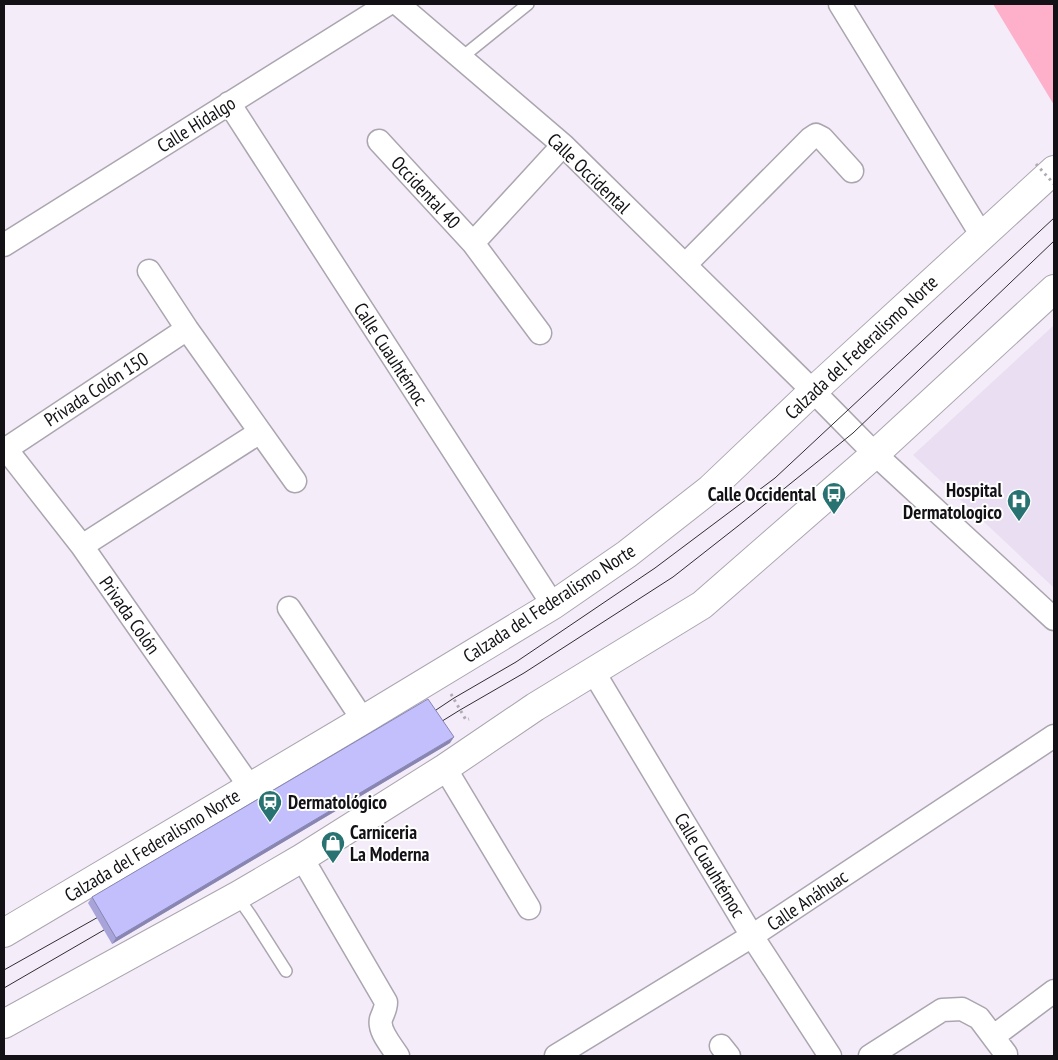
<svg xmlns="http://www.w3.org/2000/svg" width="1058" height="1060" viewBox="0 0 1058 1060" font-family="'PT Sans Narrow',sans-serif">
  <rect width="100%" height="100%" fill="#f4edf9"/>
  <path fill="#eadff2" d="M1054 325V588L913 455Z"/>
  <path fill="#feafca" d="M993 4H1054V105Z"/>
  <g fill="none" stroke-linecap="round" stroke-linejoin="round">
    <g stroke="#aba5b0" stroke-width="14">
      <path id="lane" d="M461 58 528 4
        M237 896 251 916 286 971"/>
    </g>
    <g stroke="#aba5b0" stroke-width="25">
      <path id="street" d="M398 4 563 145 813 391 875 454 1054 619
        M840 4 982 236
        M229 103 553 605
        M379 141 473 243 540 333
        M473 243 563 145
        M4 245 388 4
        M685 265 810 139 816 135 822 138 852 171
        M149 271 187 329 295 481
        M4 448 6 449 82 546 250 787
        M6 449 187 329
        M82 546 260 432
        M289 608 363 720
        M593 671 752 936 830 1056
        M445 768 529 908
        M302 858 386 1002C386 1009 383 1013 381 1019 378 1031 392 1046 398 1056
        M994 1036 1054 991
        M721 1046 729 1056
        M556 1056 752 936 1054 736
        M870 1056 942 1010 962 1009 979 1018 1006 1054V1056"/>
    </g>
    <g stroke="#aba5b0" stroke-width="30">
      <path id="primary" d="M4 933 363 720 553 605 627 554 710 489 813 391 1054 170
        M4 1024 237 896 302 858 445 768 535 707 702 605 875 454 1054 289"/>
    </g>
    <path stroke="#b0aab4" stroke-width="3" stroke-dasharray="2.5 4" stroke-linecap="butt" d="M451 694 466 720 469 719"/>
    <use href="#lane" stroke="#fff" stroke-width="11"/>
    <use href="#street" stroke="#fff" stroke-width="22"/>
    <use href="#primary" stroke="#fff" stroke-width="28"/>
    <path stroke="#302d32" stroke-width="1" d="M424 718 454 698 516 662 655 568 775 478 1054 218
      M431 728 460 710 524 673 673 577 738 526 853 433 1054 241
      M4 970 109 911
      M4 988 116 923"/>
    <path stroke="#b0aab4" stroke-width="3" stroke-dasharray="2.5 4" stroke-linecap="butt" d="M1036 164 1054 184"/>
  </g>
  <path fill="#a8a4da" d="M450 743 112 944 88 903 92 897Z"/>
  <path fill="#8886b1" d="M454 737 450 743 112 944 116 938Z"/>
  <path fill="#c3bffd" stroke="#8886b1" d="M428 699 454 737 116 938 92 897Z"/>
  <defs>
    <g id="bus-pin" transform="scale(1.25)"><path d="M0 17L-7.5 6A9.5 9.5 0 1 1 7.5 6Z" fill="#287272" stroke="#fff"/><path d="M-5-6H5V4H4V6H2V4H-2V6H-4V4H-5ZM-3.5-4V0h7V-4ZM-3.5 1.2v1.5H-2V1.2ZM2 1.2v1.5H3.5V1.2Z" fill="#fff"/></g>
    <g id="hospital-pin" transform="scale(1.25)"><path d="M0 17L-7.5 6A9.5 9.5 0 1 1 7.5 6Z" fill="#287272" stroke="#fff"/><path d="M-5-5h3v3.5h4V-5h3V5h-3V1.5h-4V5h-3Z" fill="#fff"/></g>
    <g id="station-pin" transform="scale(1.25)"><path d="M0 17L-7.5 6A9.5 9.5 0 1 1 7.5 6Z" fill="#287272" stroke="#fff"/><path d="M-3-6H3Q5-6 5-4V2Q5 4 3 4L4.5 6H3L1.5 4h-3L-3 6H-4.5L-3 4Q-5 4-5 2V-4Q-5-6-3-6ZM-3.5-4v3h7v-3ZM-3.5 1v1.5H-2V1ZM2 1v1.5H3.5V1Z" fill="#fff"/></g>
    <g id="shop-pin" transform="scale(1.25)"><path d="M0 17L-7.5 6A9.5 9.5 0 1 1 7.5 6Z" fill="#287272" stroke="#fff"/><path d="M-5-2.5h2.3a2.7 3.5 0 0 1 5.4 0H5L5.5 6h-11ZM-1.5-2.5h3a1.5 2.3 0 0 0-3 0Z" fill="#fff"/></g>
  </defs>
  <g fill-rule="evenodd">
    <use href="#bus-pin" x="834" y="494"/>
    <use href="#hospital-pin" x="1019" y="501"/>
    <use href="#station-pin" x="270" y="802"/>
    <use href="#shop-pin" x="333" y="843"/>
  </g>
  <g text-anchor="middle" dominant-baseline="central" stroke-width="4" stroke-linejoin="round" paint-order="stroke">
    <g font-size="19" fill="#131115" stroke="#fff">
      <text transform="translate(196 124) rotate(-32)">Calle Hidalgo</text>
      <text transform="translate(589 173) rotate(44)">Calle Occidental</text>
      <text transform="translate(426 192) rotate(47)">Occidental 40</text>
      <text transform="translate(861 347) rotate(-43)">Calzada del Federalismo Norte</text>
      <text transform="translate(391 354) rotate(57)">Calle Cuauhtémoc</text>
      <text transform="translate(96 389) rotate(-33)">Privada Colón 150</text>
      <text transform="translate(549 603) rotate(-33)">Calzada del Federalismo Norte</text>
      <text transform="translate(130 615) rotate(55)">Privada Colón</text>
      <text transform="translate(152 845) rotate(-31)">Calzada del Federalismo Norte</text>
      <text transform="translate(710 865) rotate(59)">Calle Cuauhtémoc</text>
      <text transform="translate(807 900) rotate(-34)">Calle Anáhuac</text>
    </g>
    <g font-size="19" font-weight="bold" fill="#131115" stroke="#fff" text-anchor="end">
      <text x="1002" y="490">Hospital<tspan x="1002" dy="22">Dermatologico</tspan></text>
      <text x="816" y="494">Calle Occidental</text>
      <text x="288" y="802" text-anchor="start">Dermatológico</text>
      <text x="350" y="832" text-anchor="start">Carniceria<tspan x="350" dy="22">La Moderna</tspan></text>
    </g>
  </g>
  <rect width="1058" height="1060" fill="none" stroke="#131115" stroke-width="10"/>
</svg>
